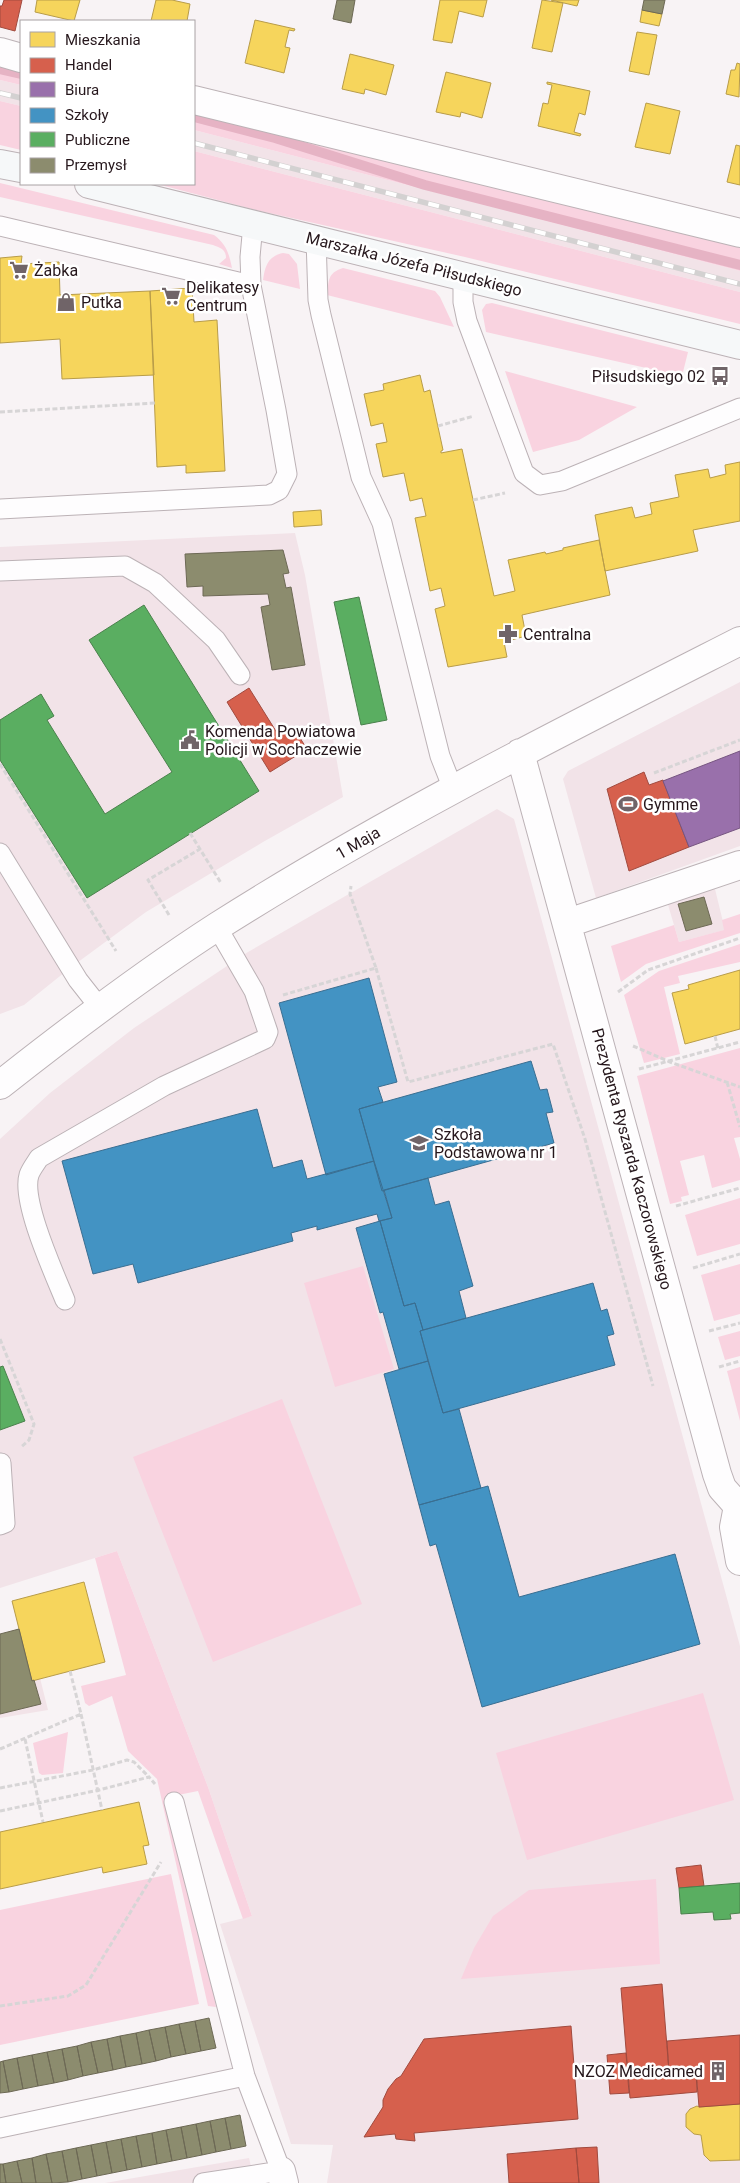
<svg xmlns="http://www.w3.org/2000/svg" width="740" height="2183" viewBox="0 0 740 2183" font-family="Roboto,sans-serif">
  <rect width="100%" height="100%" fill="#f8f3f5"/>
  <path fill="#f2e3e8" d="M0 80 21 85V106L0 101Z
    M194 130 740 271V292L194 151Z
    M295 533 305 575 343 797 263 842 146 912 70 968 24 1005 0 1014V547Z
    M740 682V846L596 898 563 779 568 771Z
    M497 809 514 819 740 1646V2183H327L333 2145 291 2144 220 1924 252 1916 208 1787 117 1551 0 1588V1139L50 1093 134 1028 248 952Z
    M714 885 725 930 679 942 666 898Z
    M19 1629 40 1678 48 1710 0 1718V1634Z
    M249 2158 255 2183H105Z"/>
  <path fill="#f9d3e0" d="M0 61 21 66V85L0 80Z
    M0 101 21 106V150L0 145Z
    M194 110 740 246V271L194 130Z
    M194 151 740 292V324L465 257 256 210 157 184H194Z
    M0 183 214 235C226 244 229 253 232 268L219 264 226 258C226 249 220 248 213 245L0 197Z
    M283 253 289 254 297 264 300 289 263 280C265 266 268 256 283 253Z
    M343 268 435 291 440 297 454 327 327 295C329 281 327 273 343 268Z
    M492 303 688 352 682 376 486 332 482 310 486 304Z
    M505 371 637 407 579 440 533 452Z
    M740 914V933L646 964 621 982 611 946 674 925 679 942 724 930 722 920Z
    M740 944V962L678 976 680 983 664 987 680 1054 644 1063 624 995 659 971Z
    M740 1048V1137L734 1138 740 1159V1180L712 1188 704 1155 680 1161 689 1195 681 1197 682 1201 670 1204 637 1076Z
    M740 1198V1244L697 1256 685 1215Z
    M740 1264V1314L714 1321 701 1275Z
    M363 1266 394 1369 335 1387 304 1283Z
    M740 1331V1356L725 1360 718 1337Z
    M740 1367V1421L727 1371Z
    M282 1399 362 1604 213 1662 133 1457Z
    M117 1551 208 1787 252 1916 243 1919 198 1791 178 1795 216 2007 208 2006 157 1779 128 1751 112 1696 89 1706 85 1703 81 1686 126 1675 95 1558Z
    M703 1693 734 1800 527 1860 496 1753Z
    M68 1732 63 1773 42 1775 39 1773 33 1743Z
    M171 1874 199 2004 0 2045V1910Z
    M656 1879 660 1964 461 1979 474 1948 493 1916 529 1890Z"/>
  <path fill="#f6d55c" stroke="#b89c49" d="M37 0H80L74 21 35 12Z
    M156 0H172L190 4 187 21H151Z
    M440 0H487L483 17 459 11 452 43 433 40Z
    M542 0 563 3 552 52 532 48Z
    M551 0H579L577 6Z
    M642 10 662 14 659 26 640 22Z
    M255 20 295 29 294 31 289 30 285 47 290 48 284 73 245 63Z
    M637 32 657 35 649 75 629 71Z
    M350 54 394 65 386 95 365 89 364 94 342 89Z
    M737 63 740 64 739 97 726 94 731 70H735Z
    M446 72 491 83 482 118 461 112 460 117 436 112Z
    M547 82 590 91 585 115 579 113 574 132 581 134 580 136 538 126 543 103 548 104 552 85 547 84Z
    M646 103 680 111 670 154 635 147Z
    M736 145 740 146V185L727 182Z
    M22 256 21 264 59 262 60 295 150 291 154 375 62 379 60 339 0 343V258Z
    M192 288 194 322 217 320 225 471 186 473V465L157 467 150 291Z
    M420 375 424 392 430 390 443 450 441 451V453L462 449 494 596 515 591 508 560 545 552 546 554 563 550V548L599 540 610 595 522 615 526 636 504 642 507 657 448 667 435 609 445 606 441 588 430 591 415 518 426 516 422 498 410 501 404 473 383 477 376 444 387 442 383 423 371 426 364 394 384 390 383 384Z
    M740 462V521L693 530 698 551 605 571 595 515 632 507 635 518 652 514 650 503 679 497 675 475 708 469 710 478 726 474 725 465Z
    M321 510 322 525 294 527 293 512Z
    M740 970V1029L685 1044 672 993 689 989 688 985Z
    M84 1582 105 1662 32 1681 12 1601Z
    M139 1802 149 1845 143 1846 147 1864 103 1873 102 1867 0 1889V1832Z
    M740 2104V2160L710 2161 704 2155 701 2135 694 2134 686 2127V2114L690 2109 697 2106 699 2107Z"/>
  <path fill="#d6604d" stroke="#a14a3e" d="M4 0H22L15 31 0 27V6H2Z
    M249 688 279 736 293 727 307 749 270 772 227 702Z
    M644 772 649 785 663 780 689 847 629 871 607 789Z
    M701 1865 704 1886 679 1888 676 1868Z
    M662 1984 669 2072 696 2070 697 2092 630 2098 621 1988Z
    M571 2026 578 2119 414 2133 415 2141 396 2139 395 2134 364 2137 383 2107V2100L388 2089 396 2079 401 2076 424 2039Z
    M740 2035V2104L699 2107 696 2070 669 2072 667 2041Z
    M626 2053 629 2093 610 2094 607 2055Z
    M597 2147 599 2183H579L576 2148Z
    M576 2148 579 2183H509L507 2154Z"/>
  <path fill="#9970ab" stroke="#765580" d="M740 751V828L689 847 663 781Z"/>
  <path fill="#4393c3" stroke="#3a6e91" d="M369 978 397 1082 378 1087 383 1102 359 1109 374 1161 326 1175 279 1003Z
    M531 1061 540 1090 547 1089 553 1112 546 1113 554 1143 382 1191 359 1109Z
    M257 1109 273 1168 302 1160 307 1179 374 1161 392 1218 379 1221 377 1214 317 1230V1226L291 1233 293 1241 138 1283 133 1264 93 1274 62 1161Z
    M428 1178 435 1205 449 1201 473 1286 459 1291 466 1318 423 1330 415 1303 404 1306 380 1221 392 1218 384 1190Z
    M380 1221 404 1306 415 1303 423 1330 420 1331 428 1361 399 1369 383 1312 380 1313 356 1228Z
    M593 1283 601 1311 607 1309 614 1334 607 1336 615 1365 443 1413 420 1331Z
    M428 1361 443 1413 459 1409 481 1488 419 1505 384 1374Z
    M488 1486 519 1597 675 1554 700 1644 482 1707 436 1544 430 1546 419 1505Z"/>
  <path fill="#5aae61" stroke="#4a814c" d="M359 597 387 720 361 725 334 602Z
    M144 605 259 791 87 898 0 760V720L41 694 54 716 47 720 105 814 172 772 89 640Z
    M3 1366 25 1421 0 1430V1367Z
    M740 1883V1913L730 1914 731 1919 714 1920 713 1912 681 1914 679 1888Z"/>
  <path fill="#8c8c6e" stroke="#6d6955" d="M337 0H355L351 23 333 19Z
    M644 0H665L662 14 642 10Z
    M283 550 289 573 283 574 286 588 291 587 305 665 272 670 261 607 270 605 268 594 203 596V586L187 587 185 554Z
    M704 897 712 924 686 931 678 904Z
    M19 1629 32 1681 34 1680 41 1704 0 1714V1634Z
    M209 2018 216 2048 201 2051 195 2021Z
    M195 2021 201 2051 186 2054 179 2024Z
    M179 2024 186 2054 171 2057 165 2027Z
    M165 2027 171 2057 156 2061 149 2030Z
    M149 2030 156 2061 142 2064 136 2033Z
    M136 2033 142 2064 126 2067 120 2036Z
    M120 2036 126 2067 113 2070 107 2039Z
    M107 2039 113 2070 98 2073 91 2042Z
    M91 2042 98 2073 83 2076 77 2046Z
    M77 2046 83 2076 68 2080 62 2049Z
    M62 2049 68 2080 54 2083 47 2052Z
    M47 2052 54 2083 38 2086 32 2055Z
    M32 2055 38 2086 23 2089 17 2058Z
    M17 2058 23 2089 9 2092 3 2061Z
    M3 2061 9 2092 0 2093V2062Z
    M240 2115 246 2146 231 2149 225 2118Z
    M225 2118 231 2149 216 2152 210 2121Z
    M210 2121 216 2152 202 2155 196 2124Z
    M196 2124 202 2155 187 2158 181 2127Z
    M181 2127 187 2158 172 2161 166 2130Z
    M166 2130 172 2161 157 2164 152 2133Z
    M152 2133 157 2164 142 2167 136 2136Z
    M136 2136 142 2167 127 2170 121 2139Z
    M121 2139 127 2170 112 2173 106 2142Z
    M106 2142 112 2173 97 2176 91 2145Z
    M91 2145 97 2176 82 2179 76 2148Z
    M76 2148 82 2179 68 2182 62 2151Z
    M62 2151 68 2182 52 2183 46 2154Z
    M46 2154 52 2183H36L32 2158Z
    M32 2158 36 2183H22L17 2161Z
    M17 2161 22 2183H6L3 2164Z
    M0 2164H3L6 2183H0Z"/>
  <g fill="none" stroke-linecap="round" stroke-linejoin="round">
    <path stroke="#e6b3c4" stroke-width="10" d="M0 69 21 74
      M194 117 275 138 425 185 740 265"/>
    <g stroke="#bcb2b6" stroke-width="21">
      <path id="lane" d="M0 226 251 285
        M316 239 318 300 321 315 361 477 382 523 440 756 453 789
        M463 278V302L467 321 524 473 540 485 562 481 740 408
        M0 509 269 495 279 490 287 474 276 410 251 285 250 257 253 224
        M0 571 125 566 155 583 216 640 240 675
        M0 853 78 980 100 1008
        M65 1300C54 1273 21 1201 29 1175 31 1169 36 1163 39 1158L164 1086 265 1039 268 1032 254 991 217 927
        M0 1525 5 1523 1 1463
        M174 1802 245 2076 281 2171 203 2183
        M0 2128 245 2076"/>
    </g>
    <g stroke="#bcb2b6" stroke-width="30">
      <path id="street" d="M0 52 21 58
        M194 100 740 233
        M520 753 717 1474 722 1488 738 1506
        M568 923 740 865
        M0 1085C71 1029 142 975 218 926 385 820 563 731 740 641
        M738 1506 734 1527 740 1561
        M281 2171 284 2183"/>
    </g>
    <g stroke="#bcb2b6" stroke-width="30">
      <path id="secondary" d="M0 164 21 168
        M89 184 740 345"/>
    </g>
    <path stroke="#d7d5d6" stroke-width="3" stroke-dasharray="5 2.5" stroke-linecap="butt" d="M0 412 155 403
      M438 426 474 416
      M473 500 505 493
      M0 764 116 951
      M654 773 740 740
      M190 833 221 883
      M169 915 148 880 200 849
      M376 968 408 1082 553 1044 585 1139 653 1386
      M618 992 648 970 740 938
      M283 995 376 968 350 894 351 886
      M715 1036 718 1049
      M633 1046 670 1062 740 1087
      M639 1069 740 1042
      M727 1082 740 1127
      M676 1206 740 1188
      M693 1268 740 1254
      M709 1331 740 1323
      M0 1339 34 1424 29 1440 21 1447
      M719 1367 740 1361
      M81 1714 102 1810
      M25 1739 43 1822
      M0 1749 81 1714 70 1671
      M0 1788 93 1770 127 1760 134 1762 149 1777
      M0 1811 99 1790 149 1777 155 1784
      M0 2006 68 1996 86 1985 161 1862"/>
    <use href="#lane" stroke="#fefdfe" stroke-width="19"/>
    <use href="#street" stroke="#fefdfe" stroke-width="28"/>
    <use href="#secondary" stroke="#f6f8f9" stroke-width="28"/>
    <g stroke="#d3d1d1" stroke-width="5.5">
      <path id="rail" d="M0 93 21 98
        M194 143 740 284"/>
    </g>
    <use href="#rail" stroke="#fff" stroke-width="4" stroke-dasharray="11" stroke-linecap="butt"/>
  </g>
  <defs>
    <g id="supermarket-bare" transform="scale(1.5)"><path d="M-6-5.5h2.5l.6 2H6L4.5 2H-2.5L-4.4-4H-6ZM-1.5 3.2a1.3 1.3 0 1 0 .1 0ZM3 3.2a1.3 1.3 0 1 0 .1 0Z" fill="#706468" stroke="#fff" stroke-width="2.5" paint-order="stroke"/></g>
    <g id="shop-bare" transform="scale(1.5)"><path d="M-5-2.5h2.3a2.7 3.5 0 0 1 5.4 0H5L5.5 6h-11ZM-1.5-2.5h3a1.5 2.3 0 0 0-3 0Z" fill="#706468" stroke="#fff" stroke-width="2.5" paint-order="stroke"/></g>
    <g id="bus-bare" transform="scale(1.5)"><path d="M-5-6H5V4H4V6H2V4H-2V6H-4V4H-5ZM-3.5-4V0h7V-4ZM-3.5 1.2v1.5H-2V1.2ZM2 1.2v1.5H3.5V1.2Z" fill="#706468" stroke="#fff" stroke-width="2.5" paint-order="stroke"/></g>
    <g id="pharmacy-bare" transform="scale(1.5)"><path d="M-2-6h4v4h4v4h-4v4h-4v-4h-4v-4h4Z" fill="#706468" stroke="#fff" stroke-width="2.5" paint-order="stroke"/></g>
    <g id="civic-bare" transform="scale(1.5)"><path d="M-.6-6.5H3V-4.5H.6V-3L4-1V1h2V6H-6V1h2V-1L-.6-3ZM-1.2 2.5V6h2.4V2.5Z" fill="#706468" stroke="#fff" stroke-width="2.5" paint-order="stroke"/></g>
    <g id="stadium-bare" transform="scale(1.5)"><path d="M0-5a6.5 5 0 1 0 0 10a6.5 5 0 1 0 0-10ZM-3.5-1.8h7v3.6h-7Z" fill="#706468" stroke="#fff" stroke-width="2.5" paint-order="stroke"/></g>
    <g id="school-bare" transform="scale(1.5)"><path d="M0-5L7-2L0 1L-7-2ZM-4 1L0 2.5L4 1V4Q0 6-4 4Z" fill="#706468" stroke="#fff" stroke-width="2.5" paint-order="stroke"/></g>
    <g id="building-bare" transform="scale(1.5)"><path d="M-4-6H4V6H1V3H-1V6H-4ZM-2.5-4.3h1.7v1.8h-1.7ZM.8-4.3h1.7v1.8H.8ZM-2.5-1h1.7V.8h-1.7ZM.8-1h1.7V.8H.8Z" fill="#706468" stroke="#fff" stroke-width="2.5" paint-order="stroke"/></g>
  </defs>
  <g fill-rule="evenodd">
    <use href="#supermarket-bare" x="19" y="270"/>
    <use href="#supermarket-bare" x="171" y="296"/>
    <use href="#shop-bare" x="66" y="302"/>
    <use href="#bus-bare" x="720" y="376"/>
    <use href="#pharmacy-bare" x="508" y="634"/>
    <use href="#civic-bare" x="190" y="740"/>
    <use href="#stadium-bare" x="628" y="804"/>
    <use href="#school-bare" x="419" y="1143"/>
    <use href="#building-bare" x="718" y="2071"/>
  </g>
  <g text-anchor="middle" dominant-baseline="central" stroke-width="5" stroke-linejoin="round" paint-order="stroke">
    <g font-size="16" fill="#26171c" stroke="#fff">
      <text transform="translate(414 264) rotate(14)">Marszałka Józefa Piłsudskiego</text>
      <text transform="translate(358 843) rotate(-30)">1 Maja</text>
      <text transform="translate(632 1159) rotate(75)">Prezydenta Ryszarda Kaczorowskiego</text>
    </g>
    <g font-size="16" fill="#26171c" stroke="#fff" text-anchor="start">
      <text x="34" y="270">Żabka</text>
      <text x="186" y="287">Delikatesy<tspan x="186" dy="18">Centrum</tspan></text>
      <text x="81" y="302">Putka</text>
      <text x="705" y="376" text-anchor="end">Piłsudskiego 02</text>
      <text x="523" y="634">Centralna</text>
      <text x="205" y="731">Komenda Powiatowa<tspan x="205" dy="18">Policji w Sochaczewie</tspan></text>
      <text x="643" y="804">Gymme</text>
      <text x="434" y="1134">Szkoła<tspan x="434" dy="18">Podstawowa nr 1</tspan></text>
      <text x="703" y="2071" text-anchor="end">NZOZ Medicamed</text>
    </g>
  </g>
  <rect x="20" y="20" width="175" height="165" fill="#ffffff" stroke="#a8a2a4"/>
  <rect x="30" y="32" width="25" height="15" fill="#f6d55c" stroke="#a8a2a4"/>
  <text x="65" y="45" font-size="15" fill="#26171c">Mieszkania</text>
  <rect x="30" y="58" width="25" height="15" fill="#d6604d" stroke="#a8a2a4"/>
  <text x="65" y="70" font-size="15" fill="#26171c">Handel</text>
  <rect x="30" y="82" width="25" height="15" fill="#9970ab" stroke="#a8a2a4"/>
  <text x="65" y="95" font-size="15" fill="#26171c">Biura</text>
  <rect x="30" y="108" width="25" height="15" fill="#4393c3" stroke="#a8a2a4"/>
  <text x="65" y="120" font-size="15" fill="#26171c">Szkoły</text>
  <rect x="30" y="132" width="25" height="15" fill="#5aae61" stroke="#a8a2a4"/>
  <text x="65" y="145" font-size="15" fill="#26171c">Publiczne</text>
  <rect x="30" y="158" width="25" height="15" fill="#8c8c6e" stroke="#a8a2a4"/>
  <text x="65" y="170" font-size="15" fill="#26171c">Przemysł</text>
</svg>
